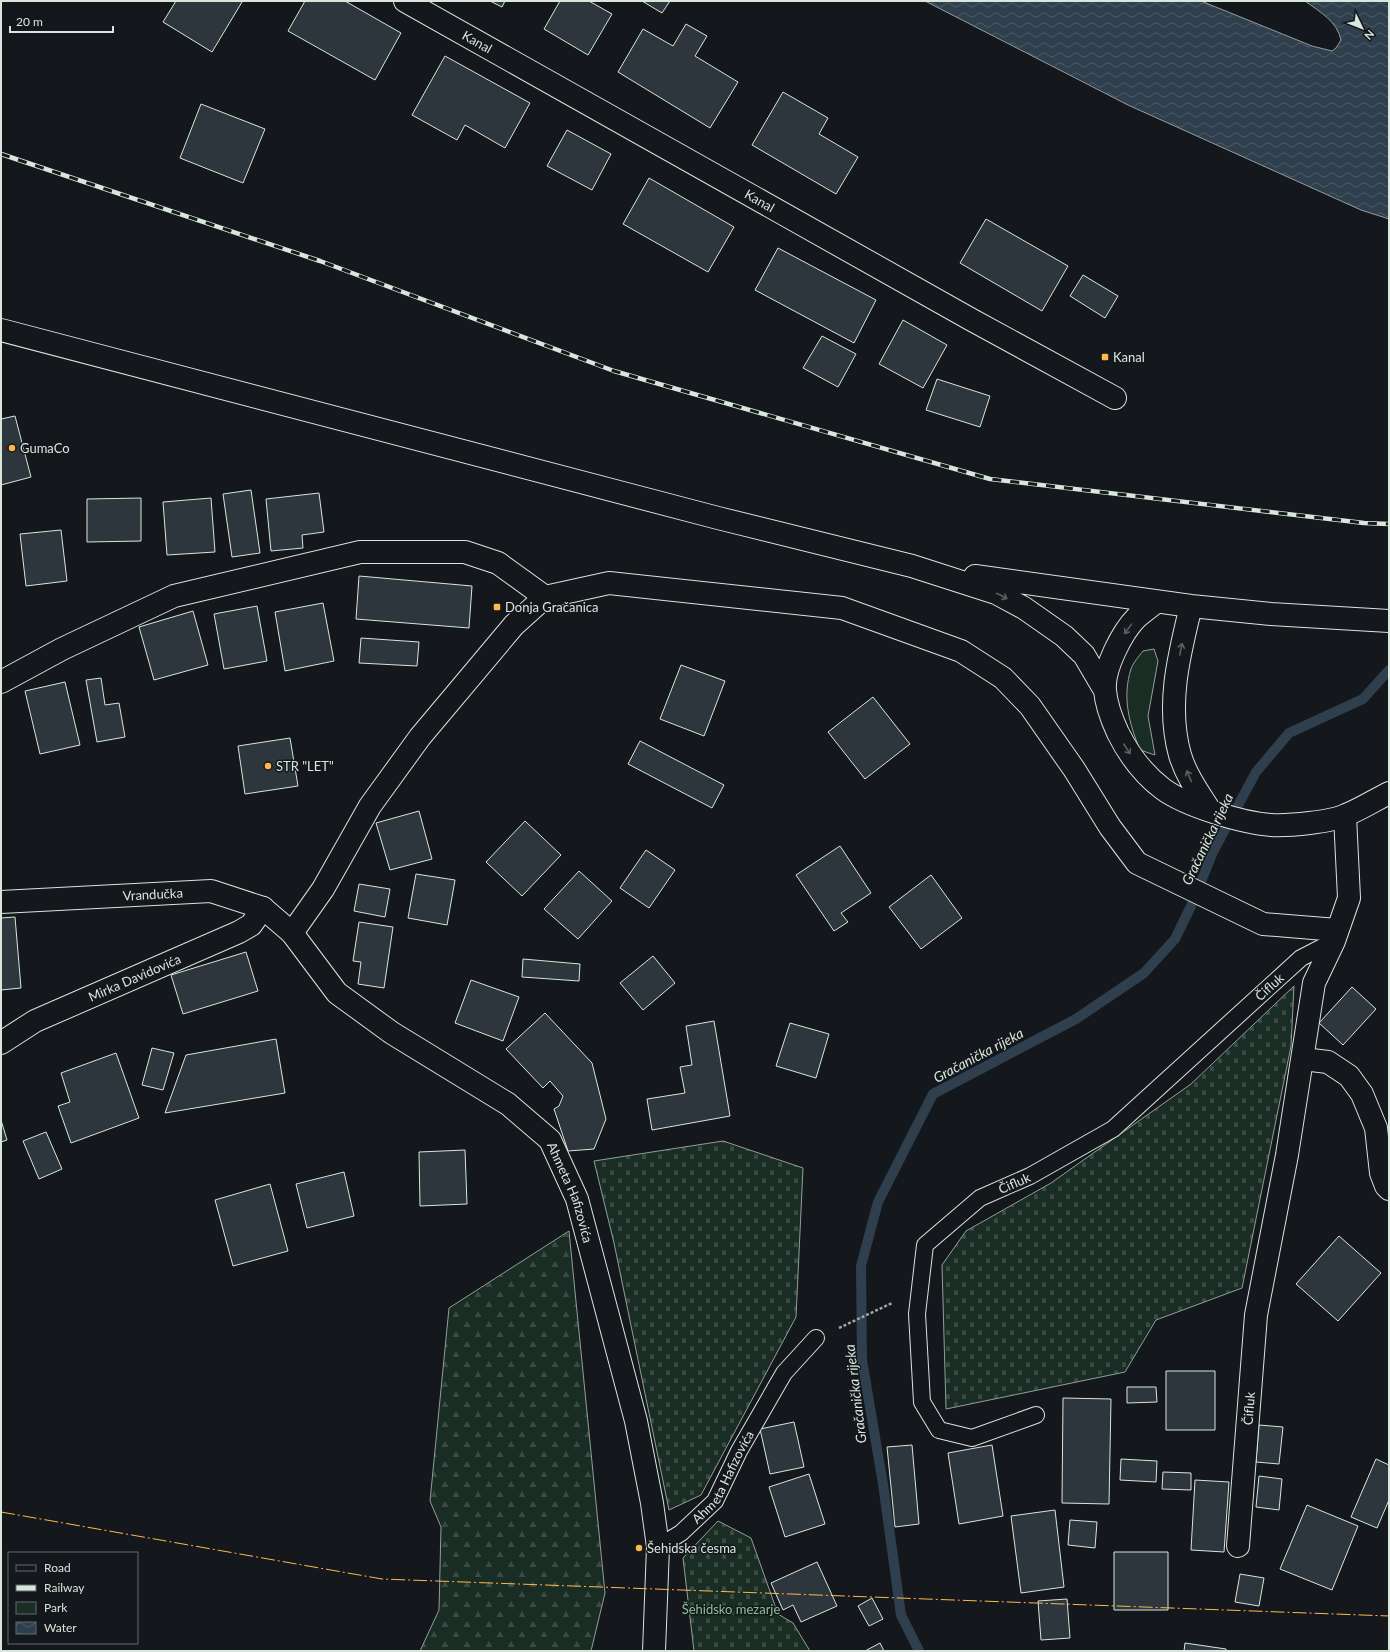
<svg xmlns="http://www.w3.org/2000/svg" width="1390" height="1652" viewBox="0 0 1390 1652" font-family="Lato,sans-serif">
  <defs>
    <pattern id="forest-firs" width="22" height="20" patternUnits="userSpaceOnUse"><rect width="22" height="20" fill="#1a2d24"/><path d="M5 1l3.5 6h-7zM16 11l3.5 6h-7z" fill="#3b4b43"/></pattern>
    <pattern id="cemetery-stones" width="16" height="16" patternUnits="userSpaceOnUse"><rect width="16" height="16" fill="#1a2d24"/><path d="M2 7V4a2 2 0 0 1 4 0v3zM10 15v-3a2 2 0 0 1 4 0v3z" fill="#3b4b43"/></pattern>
    <pattern id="water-waves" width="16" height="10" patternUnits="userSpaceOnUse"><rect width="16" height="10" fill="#2f3f4d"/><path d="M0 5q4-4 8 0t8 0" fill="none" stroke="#4c5b66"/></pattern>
  </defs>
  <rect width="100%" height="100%" fill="#14181c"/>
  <path fill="#1a2d24" stroke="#939e99" d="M1154 649 1158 661 1148 716 1155 755 1140 750C1129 723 1122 697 1131 669 1133 663 1139 656 1143 651Z"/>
  <path fill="url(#forest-firs)" stroke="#939e99" d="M569 1231 605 1593 591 1651H420L439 1610 441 1527 430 1501 449 1308Z"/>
  <path fill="url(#cemetery-stones)" stroke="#939e99" d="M1294 986 1291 1046 1242 1288 1156 1320 1125 1372 946 1409 942 1265 966 1231 1051 1183 1191 1084Z
    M723 1141 803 1168 796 1317 701 1495 669 1510 614 1243 594 1161Z
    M718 1521 751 1538 778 1614 793 1623 810 1651H694L683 1558Z"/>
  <path fill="url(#water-waves)" stroke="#939e99" d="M925 1H1201L1312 46 1332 51 1336 48 1341 40C1337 21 1320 12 1305 1H1389V219L1361 210 1128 105Z"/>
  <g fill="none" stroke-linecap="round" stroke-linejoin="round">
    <path stroke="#2f3f4d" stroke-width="10" d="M919 1651 901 1615 883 1484 862 1360 861 1266 878 1202 933 1094 1076 1019 1144 973 1175 939 1192 904 1213 852 1256 772 1289 733 1363 699 1389 670"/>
  </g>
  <path fill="#2c363c" stroke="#d8e6dc" d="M176 1H241L242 2 212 52 163 22Z
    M305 1H345L401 33 375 80 288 31Z
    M490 1H505L502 7Z
    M560 1H589L612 14 588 55 544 29Z
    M642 1H670L662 13Z
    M686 24 707 36 695 56 738 82 710 128 618 72 643 29 673 46Z
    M445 56 530 103 505 148 465 125 457 140 412 115Z
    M783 92 828 118 819 134 858 157 836 194 752 145Z
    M201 104 265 129 243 183 180 158Z
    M567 130 611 154 592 190 547 166Z
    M649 178 734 227 708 272 623 224Z
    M986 219 1068 266 1042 311 960 263Z
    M778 248 876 300 854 343 755 290Z
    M1083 275 1118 296 1105 318 1070 296Z
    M903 320 947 345 923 388 879 364Z
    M822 336 856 354 838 387 803 368Z
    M937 379 990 396 980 427 926 410Z
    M15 416 31 477 1 485V419Z
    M251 490 260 553 232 557 223 494Z
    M319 493 324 532 302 535 303 548 271 551 266 499Z
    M141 498V541L87 542V499Z
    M211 498 215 552 167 555 163 502Z
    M61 530 67 581 26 586 20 534Z
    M359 576 472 586 469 628 356 619Z
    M323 603 334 661 285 671 275 612Z
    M257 606 267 661 224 669 214 614Z
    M193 611 208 665 154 680 139 627Z
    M361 638 419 642 417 666 359 663Z
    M681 665 725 681 704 736 660 719Z
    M101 678 105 705 119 703 125 737 97 742 86 680Z
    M65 682 80 745 40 754 25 691Z
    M873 697 910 744 865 779 828 732Z
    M290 738 298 786 245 794 238 746Z
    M640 741 724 785 712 808 628 764Z
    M419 811 432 859 390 870 376 823Z
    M525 821 561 855 522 896 486 862Z
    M840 846 871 893 841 913 848 922 834 931 796 875Z
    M646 850 675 870 649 908 620 888Z
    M579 871 612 901 578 939 544 909Z
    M416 874 455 880 447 925 408 918Z
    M931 875 962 918 921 949 889 907Z
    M359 884 390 889 385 917 354 911Z
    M15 917 21 988 1 990V918Z
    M359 922 393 927 384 988 358 984 361 962 353 961Z
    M246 952 258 991 183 1014 171 975Z
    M653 956 675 983 643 1010 620 983Z
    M523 959 580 964 579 981 522 977Z
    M471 980 519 997 503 1041 455 1023Z
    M1352 987 1376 1009 1343 1045 1319 1023Z
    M545 1013 592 1063 606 1119 594 1149 568 1151 554 1109 559 1106 563 1096 550 1081 543 1088 506 1049Z
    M714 1021 730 1116 652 1130 647 1099 685 1093 680 1067 692 1065 686 1026Z
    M790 1023 829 1034 816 1078 776 1066Z
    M276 1039 285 1093 165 1113 186 1055Z
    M152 1048 174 1053 163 1090 142 1085Z
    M116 1053 139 1118 71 1143 58 1106 70 1102 61 1073Z
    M1 1120 7 1140 1 1142Z
    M46 1132 62 1169 39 1179 23 1141Z
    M465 1150 467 1204 420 1206 419 1152Z
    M344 1172 354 1216 307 1228 296 1184Z
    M270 1184 288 1251 233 1266 215 1200Z
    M1339 1236 1381 1273 1338 1321 1296 1284Z
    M1166 1371H1215V1430H1166Z
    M1127 1387H1156L1157 1402 1127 1403Z
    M1063 1398 1111 1399 1109 1504 1062 1503Z
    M794 1422 804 1467 770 1474 760 1429Z
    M1259 1425 1283 1427 1279 1464 1256 1462Z
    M912 1445 919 1524 895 1527 887 1447Z
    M992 1445 1003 1516 959 1524 948 1453Z
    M1121 1459 1157 1461 1156 1482 1120 1480Z
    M1376 1459 1389 1465V1500L1377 1528 1351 1517Z
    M1163 1472 1191 1473V1490L1162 1489Z
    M809 1474 825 1524 785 1537 769 1487Z
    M1259 1476 1282 1479 1279 1510 1256 1507Z
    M1195 1480 1229 1482 1224 1552 1191 1550Z
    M1307 1505 1358 1526 1332 1590 1280 1569Z
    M1055 1510 1064 1587 1021 1593 1011 1516Z
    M1070 1520 1097 1522 1095 1548 1068 1545Z
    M1114 1552H1168V1610H1114Z
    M817 1562 837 1606 801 1622 793 1605 783 1610 771 1583Z
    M1240 1574 1264 1578 1259 1606 1235 1602Z
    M872 1598 883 1619 869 1626 858 1606Z
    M1067 1599 1070 1638 1041 1640 1038 1601Z
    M880 1643 884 1651H865Z
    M1185 1643 1226 1649V1651H1184Z"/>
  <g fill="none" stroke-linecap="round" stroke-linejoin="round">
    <g stroke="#d8e6dc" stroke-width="18">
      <g id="lane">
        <path id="s1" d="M1036 1415 972 1438 939 1430 922 1402 917 1314 925 1245 980 1198 1030 1176 1113 1129 1301 958 1334 941"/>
        <path id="s2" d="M658 1547 681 1533 715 1501 739 1451 784 1373 816 1338"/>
      </g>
    </g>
    <g stroke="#d8e6dc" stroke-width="24">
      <g id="street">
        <path id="s3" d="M405 1 972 320 1115 398"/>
        <path d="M1 682 62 649 174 596 360 552H465L498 563 545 597"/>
        <path id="s4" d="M1 902 211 891 263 908 292 933 337 993 392 1033 508 1104 550 1140 577 1199 636 1421 652 1503 658 1547 654 1651"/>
        <path d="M292 933 323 889 370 806 420 737 514 625 545 597 609 583 842 608 961 651 1003 678 1030 706 1074 769 1110 827 1137 863 1263 924 1337 930"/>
        <path id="s5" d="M1 1043 35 1021 239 932 251 925 263 908"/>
        <path d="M1303 1059 1328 1062 1349 1076 1362 1094 1376 1128 1381 1173 1386 1186 1389 1189"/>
        <path id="s6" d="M1238 1546 1256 1315 1287 1155 1314 983 1334 941 1349 898 1345 816"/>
      </g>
    </g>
    <g stroke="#d8e6dc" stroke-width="24">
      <path id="primary" d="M1 330 718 518 912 566 996 593 1024 608 1064 636 1084 655 1104 689
        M975 576 1191 606 1271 614 1389 621
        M1156 602C1150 607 1143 612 1137 617 1122 632 1103 669 1105 690 1106 705 1112 720 1118 733 1129 755 1143 774 1163 789 1186 806 1243 823 1271 825 1289 826 1331 822 1346 815 1361 809 1375 800 1389 793
        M1191 606C1179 655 1166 705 1180 755 1186 775 1198 792 1209 809"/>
    </g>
    <path stroke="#9da8a2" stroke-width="2.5" stroke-dasharray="3 2" stroke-linecap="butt" d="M839 1328 892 1303"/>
    <use href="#lane" stroke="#14181c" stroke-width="16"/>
    <use href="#street" stroke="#14181c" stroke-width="22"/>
    <use href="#primary" stroke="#14181c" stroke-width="22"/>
    <g stroke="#d8e6dc" stroke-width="4.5">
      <path id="rail" d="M1 154 320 261 614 371 990 479 1364 523 1389 524"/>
    </g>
    <use href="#rail" stroke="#14181c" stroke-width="3" stroke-dasharray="9" stroke-linecap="butt"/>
    <path stroke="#ffb74d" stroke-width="1" stroke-dasharray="14 3 2 3" stroke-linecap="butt" d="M1 1512 382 1579 1389 1616"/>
  </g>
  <defs><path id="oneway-shaft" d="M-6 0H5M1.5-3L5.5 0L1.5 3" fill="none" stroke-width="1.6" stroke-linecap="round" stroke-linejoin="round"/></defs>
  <g stroke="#59605f">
    <use href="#oneway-shaft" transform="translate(1002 596) rotate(27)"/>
    <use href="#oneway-shaft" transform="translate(1128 629) rotate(126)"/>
    <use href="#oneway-shaft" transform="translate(1181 649) rotate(-78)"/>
    <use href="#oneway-shaft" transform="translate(1127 749) rotate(57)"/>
    <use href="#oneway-shaft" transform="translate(1189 776) rotate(-113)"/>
  </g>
  <g fill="#ffb74d" stroke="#14181c" stroke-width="1.5">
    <rect x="1101" y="353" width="8" height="8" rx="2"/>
    <circle cx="12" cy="448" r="4"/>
    <rect x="493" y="603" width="8" height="8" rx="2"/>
    <circle cx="268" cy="766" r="4"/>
    <circle cx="639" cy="1548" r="4"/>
  </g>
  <g text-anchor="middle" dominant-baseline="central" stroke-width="3" stroke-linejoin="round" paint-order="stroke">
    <g font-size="13" fill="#d8e6dc" stroke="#14181c">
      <text stroke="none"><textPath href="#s3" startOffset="83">Kanal</textPath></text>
      <text stroke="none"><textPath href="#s3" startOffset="407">Kanal</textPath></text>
      <text stroke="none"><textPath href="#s4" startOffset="152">Vrandučka</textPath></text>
      <text stroke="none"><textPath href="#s5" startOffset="149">Mirka Davidovića</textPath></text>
      <text stroke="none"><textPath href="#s1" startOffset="726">Čifluk</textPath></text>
      <text stroke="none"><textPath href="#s1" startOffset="402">Čifluk</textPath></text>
      <text stroke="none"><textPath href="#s4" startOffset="694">Ahmeta Hafizovića</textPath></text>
      <text stroke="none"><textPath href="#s6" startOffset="138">Čifluk</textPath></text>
      <text stroke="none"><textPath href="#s2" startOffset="98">Ahmeta Hafizovića</textPath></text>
    </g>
    <g font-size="13" fill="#d8e6dc" stroke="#14181c" text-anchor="start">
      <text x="1113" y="357">Kanal</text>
      <text x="20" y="448">GumaCo</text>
      <text x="505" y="607">Donja Gračanica</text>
      <text x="276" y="766">STR "LET"</text>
      <text x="647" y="1548">Šehidska česma</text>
    </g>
    <g font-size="13" fill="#8ac095" stroke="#14181c">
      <text x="731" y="1609">Šehidsko mezarje</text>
    </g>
    <g font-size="14" font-style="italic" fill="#d8e6dc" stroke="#14181c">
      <text transform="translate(1207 839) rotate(-64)">Gračanička rijeka</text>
      <text transform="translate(978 1055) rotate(-28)">Gračanička rijeka</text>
      <text transform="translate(855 1394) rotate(-97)">Gračanička rijeka</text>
    </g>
  </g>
  <rect width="1390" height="1652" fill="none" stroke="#d8e6dc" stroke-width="4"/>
  <rect x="8" y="1552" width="130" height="92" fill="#14181c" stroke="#626a69"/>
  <rect x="16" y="1565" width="20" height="6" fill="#14181c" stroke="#626a69"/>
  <text x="44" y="1572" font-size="12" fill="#d8e6dc">Road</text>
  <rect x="16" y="1585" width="20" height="6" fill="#d8e6dc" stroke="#626a69"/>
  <text x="44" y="1592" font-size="12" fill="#d8e6dc">Railway</text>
  <rect x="16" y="1602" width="20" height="12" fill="#1a2d24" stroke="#626a69"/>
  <text x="44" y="1612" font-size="12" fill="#d8e6dc">Park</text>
  <rect x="16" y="1622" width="20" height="12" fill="url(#water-waves)" stroke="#626a69"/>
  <text x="44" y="1632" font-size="12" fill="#d8e6dc">Water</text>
  <g transform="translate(1362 28) rotate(133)" stroke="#14181c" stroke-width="3" paint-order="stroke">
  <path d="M0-3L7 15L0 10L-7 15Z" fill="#d8e6dc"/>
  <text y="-6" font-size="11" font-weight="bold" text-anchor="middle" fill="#d8e6dc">N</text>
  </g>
  <path d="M10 26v6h103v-6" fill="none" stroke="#d8e6dc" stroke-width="2"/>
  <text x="16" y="26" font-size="12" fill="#d8e6dc" stroke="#14181c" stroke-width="3" paint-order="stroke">20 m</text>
</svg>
